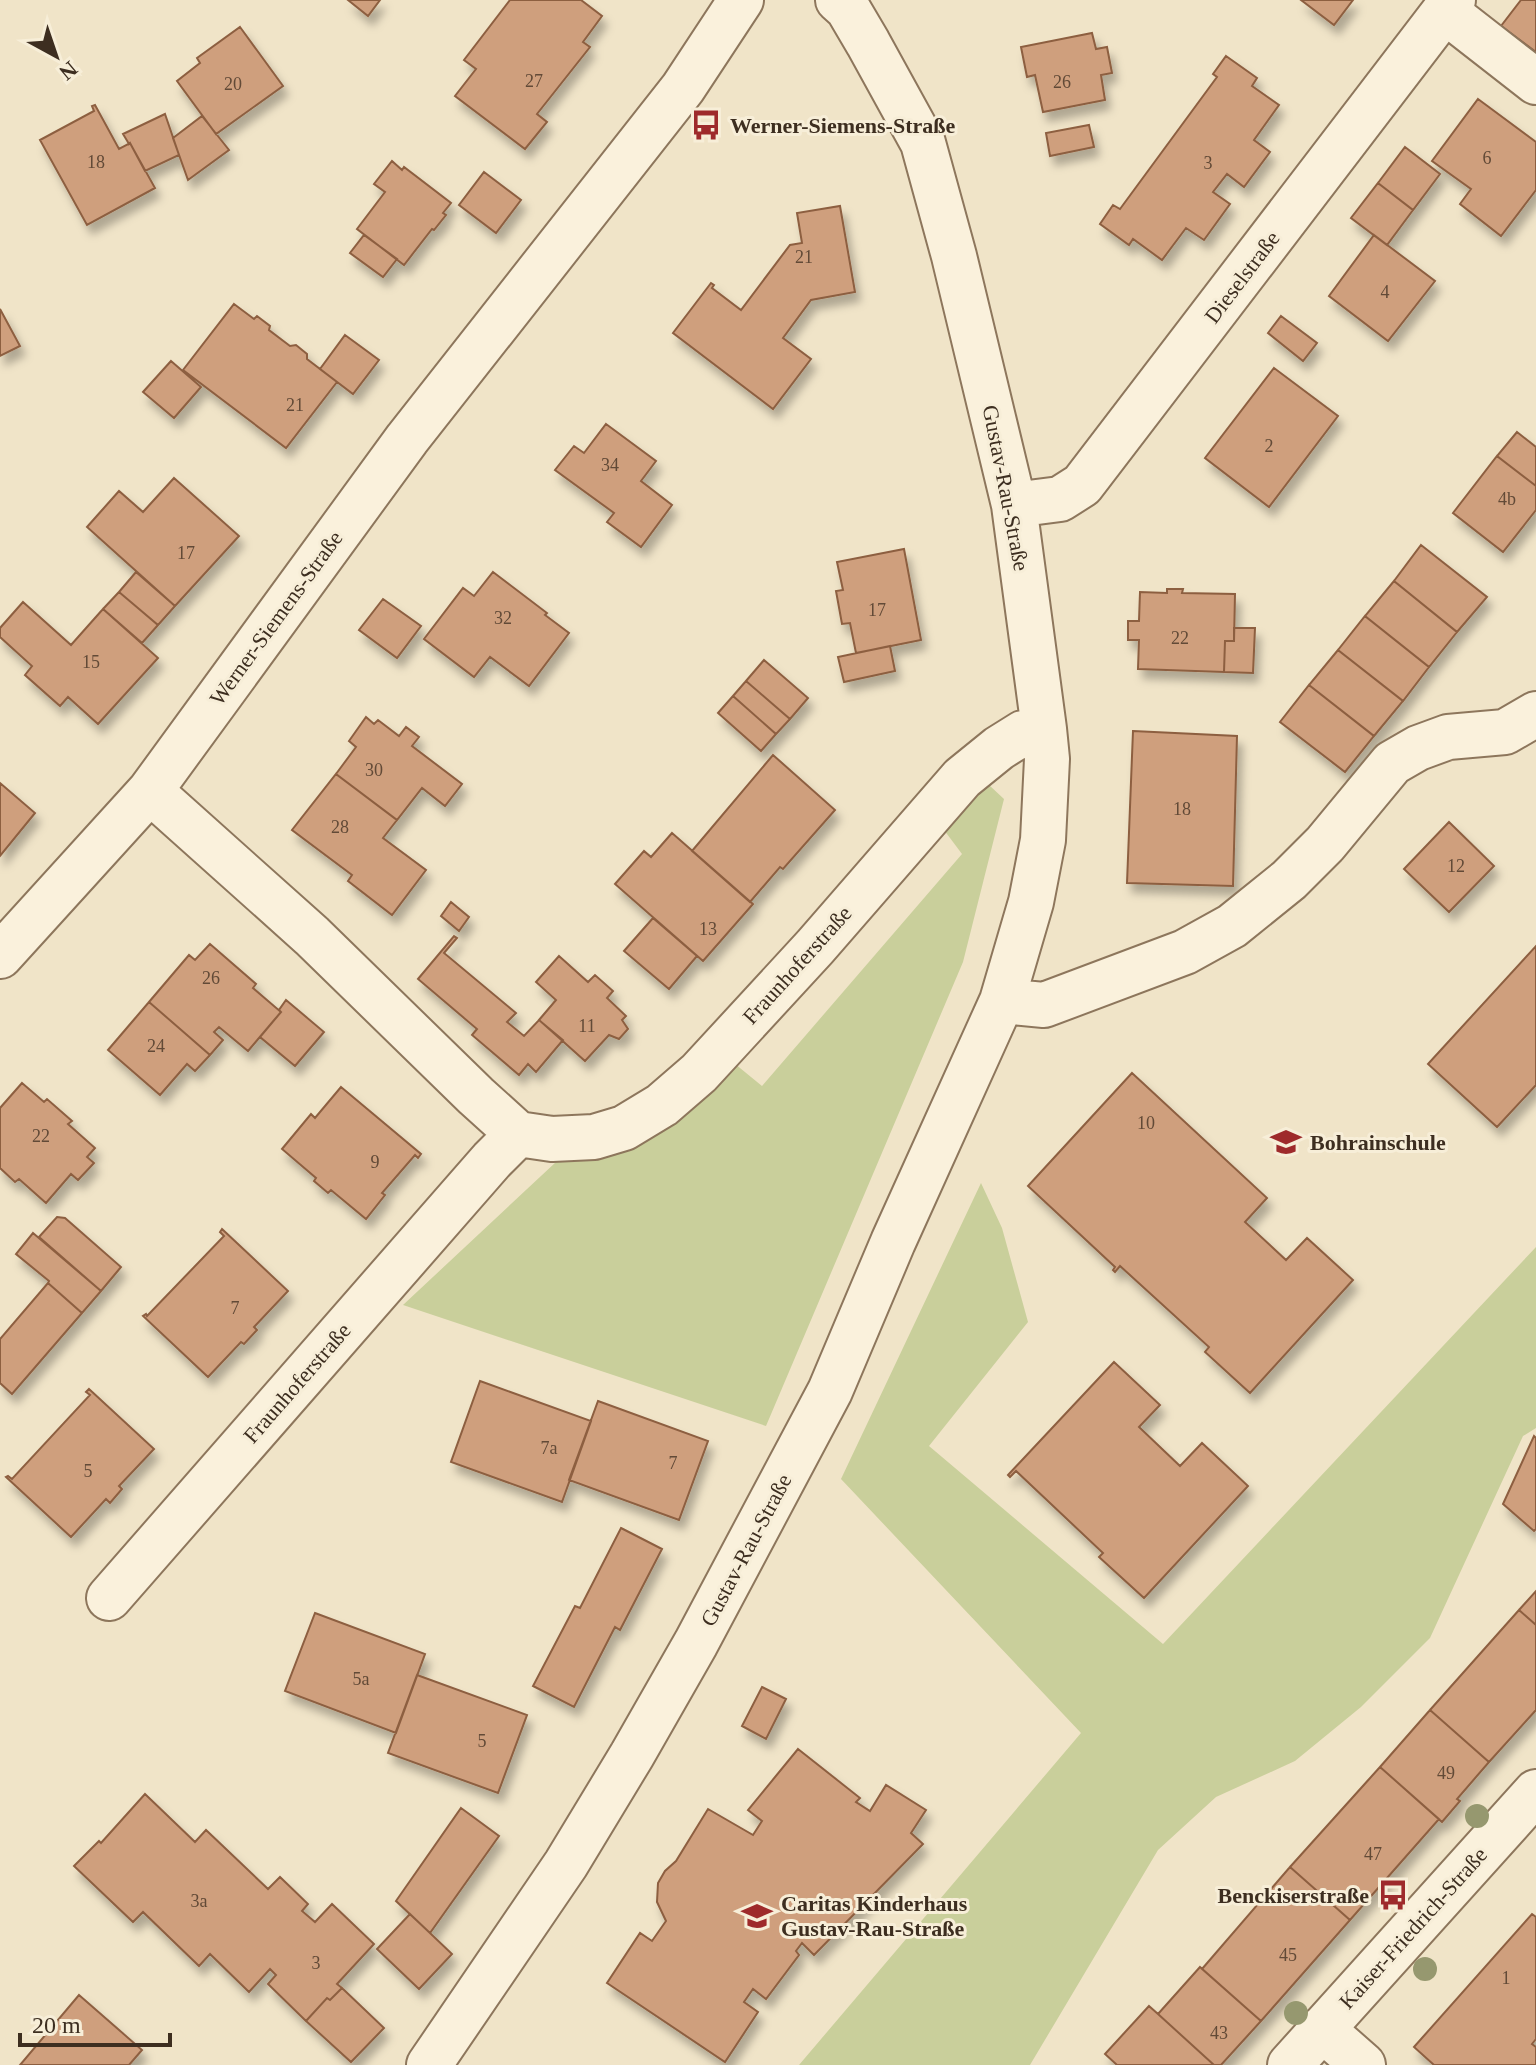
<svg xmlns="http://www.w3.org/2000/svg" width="1536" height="2065" viewBox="0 0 1536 2065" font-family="Georgia,serif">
  <defs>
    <filter id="shadow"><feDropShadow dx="5" dy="9" stdDeviation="4" flood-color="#0004"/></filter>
  </defs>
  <rect width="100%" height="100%" fill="#f0e4c8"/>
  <path fill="#c9cf9b" d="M989 785 1004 799 963 962 766 1426 403 1305 556 1162 625 1150 729 1059 762 1086 962 854 938 822 976 786Z
    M981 1183 1002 1228 1028 1322 929 1446 1163 1644 1536 1247V1428L1523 1436 1430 1638 1361 1707 1295 1761 1216 1797 1158 1850 1030 2065H799L1081 1733 841 1479Z"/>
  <path fill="#cf9f7d" stroke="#8d5f41" stroke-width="2" filter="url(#shadow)" d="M348 0H380L368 16Z
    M510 0H581L602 16 583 42 590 47 537 114 547 122 525 149 455 96 476 69 464 60Z
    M1301 0H1353L1334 25Z
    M1521 0H1536V52L1501 26Z
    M240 27 283 86 216 134 177 81 200 63 197 58Z
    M1092 33 1096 49 1107 47 1112 73 1101 75 1105 100 1043 112 1035 75 1027 77 1021 47Z
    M1226 56 1257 78 1252 86 1279 105 1254 140 1270 152 1244 187 1227 174 1213 192 1230 204 1204 240 1186 228 1162 260 1133 239 1129 245 1100 224 1113 205 1120 209 1217 77 1213 74Z
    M1478 99 1536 142V190L1501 236 1460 204 1471 189 1432 161Z
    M95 105 119 149 130 143 155 188 87 225 40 140 94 111 92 106Z
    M165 114 179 155 145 171 130 143 129 144 123 134Z
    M202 116 229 150 188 180 173 138Z
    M1089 125 1094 147 1050 156 1046 133Z
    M1405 147 1440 174 1413 210 1378 183Z
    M392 161 402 170 404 167 451 203 443 213 446 215 434 230 432 229 404 265 357 229 385 192 374 184Z
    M484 172 521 200 496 233 459 205Z
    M1378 183 1413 210 1387 245 1351 218Z
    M840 206 855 292 811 300 783 338 811 359 773 409 673 333 711 283 714 285 712 288 741 310 790 245 802 243 797 213Z
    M364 235 397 259 383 277 350 253Z
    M1374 235 1435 281 1388 341 1329 296Z
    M234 304 254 319 257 316 270 326 269 330 290 346 296 345 307 354V359L337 382 286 448 183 370Z
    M0 309 20 346 0 356Z
    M1281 316 1317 343 1303 361 1268 333Z
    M345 335 379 360 353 394 320 369Z
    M171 361 201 387 174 418 143 392Z
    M1274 368 1338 416 1269 507 1205 458Z
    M606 424 656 461 641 481 672 505 641 547 607 522 614 513 555 470 574 446 584 453Z
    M1517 432 1536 447V486L1497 456Z
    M1497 456 1536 486V510L1503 552 1453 513Z
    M174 478 239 536 175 606 87 527 119 491 143 512Z
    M1421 545 1487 597 1457 632 1394 581Z
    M904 549 921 640 856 653 850 623 842 624 836 591 843 590 837 562Z
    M136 572 175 606 158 625 119 592Z
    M493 572 547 613 545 615 569 633 529 686 490 657 474 677 424 639 463 588 474 596Z
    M1394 581 1457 632 1429 667 1365 616Z
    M1167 589H1183L1182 593 1235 594 1234 641H1225L1224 672 1138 669 1139 640H1128V621H1139L1140 592 1167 593Z
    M119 592 158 625 142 643 103 609Z
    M383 599 421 626 397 658 359 630Z
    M23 602 71 645 103 609 158 658 98 724 68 697 60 706 25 675 32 666 0 637V628Z
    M1365 616 1429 667 1403 701 1338 650Z
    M1234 628H1255L1253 673 1224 672 1225 641H1234Z
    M890 646 895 671 844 682 838 657Z
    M1338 650 1403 701 1374 736 1309 685Z
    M764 660 808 698 790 719 746 681Z
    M746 681 790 719 776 734 733 696Z
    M1309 685 1374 736 1345 772 1280 722Z
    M733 696 776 734 761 751 718 713Z
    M366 717 374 724 378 720 399 736 406 727 419 737 412 746 462 784 445 806 422 788 397 820 336 774 356 747 349 741Z
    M1133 731 1237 736 1233 886 1127 883Z
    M773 755 835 810 783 869 780 867 750 902 692 851Z
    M336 774 397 820 383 838 426 870 392 915 348 881 352 875 292 830Z
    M0 783 35 813 0 856Z
    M1449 822 1494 866 1449 912 1404 869Z
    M672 833 753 904 703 961 615 884 644 851 651 857Z
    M451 902 469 917 459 931 441 916Z
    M653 918 697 956 669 989 624 951Z
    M454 936 457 938 444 953 516 1013 507 1022 524 1036 539 1020 563 1040 536 1072 528 1064 519 1075 472 1035 477 1029 418 979Z
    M210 944 256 984 253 988 281 1012 248 1051 219 1027 214 1032 223 1040 210 1055 149 1002 189 955 195 960Z
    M1536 946V1085L1497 1127 1428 1064Z
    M559 956 588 982 595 975 613 991 607 998 626 1016 622 1020 628 1029 619 1039 609 1035 585 1061 539 1020 556 1000 536 982Z
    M286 1000 324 1032 295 1066 260 1037 281 1012 279 1010Z
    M149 1002 210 1055 195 1071 187 1064 160 1095 108 1050Z
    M1132 1073 1267 1198 1245 1222 1286 1260 1307 1238 1353 1280 1250 1393 1205 1352 1209 1347 1120 1266 1115 1272 1113 1270 1115 1267 1028 1186Z
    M22 1083 44 1102 47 1099 72 1121 68 1124 95 1148 87 1157 94 1163 78 1180 71 1174 46 1203 19 1179 15 1182 0 1168V1108Z
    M341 1087 421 1154 418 1158 415 1155 382 1193 385 1195 366 1219 331 1190 328 1193 314 1181 316 1178 282 1149 311 1114 315 1118Z
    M57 1217 65 1218 121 1267 101 1291 39 1237Z
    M222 1229 288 1291 254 1327 257 1330 244 1344 241 1342 208 1377 143 1316 146 1314 147 1316 224 1236 220 1232Z
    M33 1233 101 1291 82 1313 48 1283 49 1281 16 1254Z
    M48 1283 82 1313 12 1394 0 1383V1339Z
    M1114 1362 1160 1405 1139 1427 1180 1466 1202 1443 1248 1486 1144 1598 1099 1557 1103 1553 1016 1471 1010 1477 1008 1475Z
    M480 1381 591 1421 562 1502 451 1462Z
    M89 1389 154 1449 119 1486 122 1489 110 1503 106 1499 71 1537 6 1477 8 1476 12 1479 90 1395 86 1392Z
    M598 1401 708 1441 679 1520 569 1480Z
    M1534 1436 1536 1438V1529L1534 1531 1503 1504Z
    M621 1528 662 1549 620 1630 615 1627 574 1707 533 1686 575 1606 580 1608Z
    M1536 1591V1625L1519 1610Z
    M1519 1610 1536 1625V1710L1489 1762 1430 1710Z
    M315 1613 425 1654 396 1733 285 1691Z
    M417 1675 527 1715 498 1793 388 1753Z
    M762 1687 786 1699 766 1739 742 1726Z
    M1430 1710 1489 1762 1457 1799 1460 1801 1442 1822 1380 1767Z
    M798 1749 860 1798 856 1802 870 1811 886 1785 926 1810 911 1833 923 1844 814 1955 802 1943 796 1951 799 1955 766 1999 753 1989 744 2002 758 2012 725 2062 607 1983 640 1933 652 1941 666 1921 657 1902 658 1883 665 1871 676 1861 708 1809 753 1835 762 1821 748 1810Z
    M1380 1767 1439 1819 1350 1920 1290 1867Z
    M145 1794 195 1842 206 1830 268 1889 280 1877 308 1904 302 1911 315 1922 332 1904 374 1944 337 1984 342 1988 330 2000 327 1998 306 2021 268 1984 276 1975 270 1969 249 1992 210 1954 199 1966 143 1912 133 1922 74 1866 99 1841 101 1843Z
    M461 1808 499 1836 430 1933 396 1901Z
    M1290 1867 1350 1920 1261 2021 1202 1969Z
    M410 1914 452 1954 419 1989 377 1949Z
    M1532 1914 1536 1917V2039L1532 2044 1536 2047V2065H1434L1414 2047Z
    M1200 1967 1261 2021 1221 2065H1214L1158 2014Z
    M342 1988 384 2028 351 2062 306 2021 327 1998 330 2000Z
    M79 1995 142 2050 129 2065H20Z
    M1149 2006 1158 2014 1214 2065H1117L1105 2054Z"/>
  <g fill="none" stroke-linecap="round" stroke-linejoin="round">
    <g stroke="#8d765c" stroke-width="48">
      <path id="minor" d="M1445 11 1536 82
        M1014 505 1060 499 1082 485 1453 0
        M150 791 312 936 476 1096 518 1134 552 1139 594 1137 624 1128 662 1105 699 1073 815 947 962 778 999 748 1023 733 1044 729
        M0 956 150 791 407 439 683 88 741 0
        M1002 1001 1044 1005 1185 952 1232 926 1289 880 1325 844 1392 763 1418 748 1448 737 1505 732 1536 714
        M109 1598 492 1160 518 1134
        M1322 2029 1363 2065
        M429 2065 566 1864 632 1755 696 1643 830 1391 893 1242 1002 1001 1031 902 1043 840 1047 759 1044 729 1014 505 954 256 923 143 868 43 848 9 838 0"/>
    </g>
    <g stroke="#8d765c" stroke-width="48">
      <path id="tertiary" d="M1290 2065 1536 1792"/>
    </g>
    <use href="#minor" stroke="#faf1dc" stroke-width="44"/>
    <use href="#tertiary" stroke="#faf1dc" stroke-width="44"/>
  </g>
  <g fill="#96986f">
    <circle cx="1477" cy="1816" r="12"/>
    <circle cx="1425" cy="1969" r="12"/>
    <circle cx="1296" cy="2013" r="12"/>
  </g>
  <defs>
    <g id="bus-bare" transform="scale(2.4)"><path d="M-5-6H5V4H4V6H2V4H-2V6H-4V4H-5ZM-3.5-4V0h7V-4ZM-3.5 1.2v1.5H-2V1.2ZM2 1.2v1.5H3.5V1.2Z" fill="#9e2a2b" stroke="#f7eed8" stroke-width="2.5" paint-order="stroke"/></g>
    <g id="school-bare" transform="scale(2.4)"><path d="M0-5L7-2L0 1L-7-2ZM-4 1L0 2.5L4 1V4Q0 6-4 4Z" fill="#9e2a2b" stroke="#f7eed8" stroke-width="2.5" paint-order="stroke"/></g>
  </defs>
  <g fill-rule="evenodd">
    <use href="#bus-bare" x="706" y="125"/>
    <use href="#school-bare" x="1286" y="1142"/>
    <use href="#bus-bare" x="1393" y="1895"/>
    <use href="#school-bare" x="757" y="1916"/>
  </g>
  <g text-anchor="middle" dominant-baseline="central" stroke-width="6" stroke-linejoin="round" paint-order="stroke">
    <g font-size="18" fill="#624a37">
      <text x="534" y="81">27</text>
      <text x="1062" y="82">26</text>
      <text x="233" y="84">20</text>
      <text x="1487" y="158">6</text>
      <text x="96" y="162">18</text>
      <text x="1208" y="163">3</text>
      <text x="804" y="257">21</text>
      <text x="1385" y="292">4</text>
      <text x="295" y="405">21</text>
      <text x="1269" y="446">2</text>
      <text x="610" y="465">34</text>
      <text x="1507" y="499">4b</text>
      <text x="186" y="553">17</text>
      <text x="877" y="610">17</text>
      <text x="503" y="618">32</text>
      <text x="1180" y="638">22</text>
      <text x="91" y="662">15</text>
      <text x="374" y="770">30</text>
      <text x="1182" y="809">18</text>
      <text x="340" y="827">28</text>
      <text x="1456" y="866">12</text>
      <text x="708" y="929">13</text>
      <text x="211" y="978">26</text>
      <text x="587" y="1026">11</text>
      <text x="156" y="1046">24</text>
      <text x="1146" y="1123">10</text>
      <text x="41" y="1136">22</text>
      <text x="375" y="1162">9</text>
      <text x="235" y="1308">7</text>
      <text x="549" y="1448">7a</text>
      <text x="673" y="1463">7</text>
      <text x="88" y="1471">5</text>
      <text x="361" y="1679">5a</text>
      <text x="482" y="1741">5</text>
      <text x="1446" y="1773">49</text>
      <text x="1373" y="1854">47</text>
      <text x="199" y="1901">3a</text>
      <text x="1288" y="1955">45</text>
      <text x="316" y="1963">3</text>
      <text x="1506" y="1978">1</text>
      <text x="1219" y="2033">43</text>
    </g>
    <g font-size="22" font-weight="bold" fill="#3d2e20" stroke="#f7eed8" text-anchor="start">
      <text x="730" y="125">Werner-Siemens-Straße</text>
      <text x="1310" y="1142">Bohrainschule</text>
      <text x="1369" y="1895" text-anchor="end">Benckiserstraße</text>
      <text x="781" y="1903">Caritas Kinderhaus<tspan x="781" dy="25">Gustav-Rau-Straße</tspan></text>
    </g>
    <g font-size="22" fill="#3d2e20" stroke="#f7eed8">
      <text transform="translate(1242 277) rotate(-53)">Dieselstraße</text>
      <text transform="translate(1006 488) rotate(79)">Gustav-Rau-Straße</text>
      <text transform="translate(276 618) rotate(-54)">Werner-Siemens-Straße</text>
      <text transform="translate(797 965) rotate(-48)">Fraunhoferstraße</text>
      <text transform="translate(297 1383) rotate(-49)">Fraunhoferstraße</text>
      <text transform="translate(746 1550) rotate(-62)">Gustav-Rau-Straße</text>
      <text transform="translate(1413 1928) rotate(-48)">Kaiser-Friedrich-Straße</text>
    </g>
  </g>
  <g transform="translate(56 56) rotate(140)" stroke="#f7eed8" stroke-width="6" paint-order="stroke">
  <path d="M0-6L14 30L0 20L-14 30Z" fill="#3d2e20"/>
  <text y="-12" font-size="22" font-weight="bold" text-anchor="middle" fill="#3d2e20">N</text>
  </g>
  <path d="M20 2033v12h150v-12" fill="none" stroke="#3d2e20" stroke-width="4"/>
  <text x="32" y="2033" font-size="24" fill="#3d2e20" stroke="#f7eed8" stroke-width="6" paint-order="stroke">20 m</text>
</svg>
